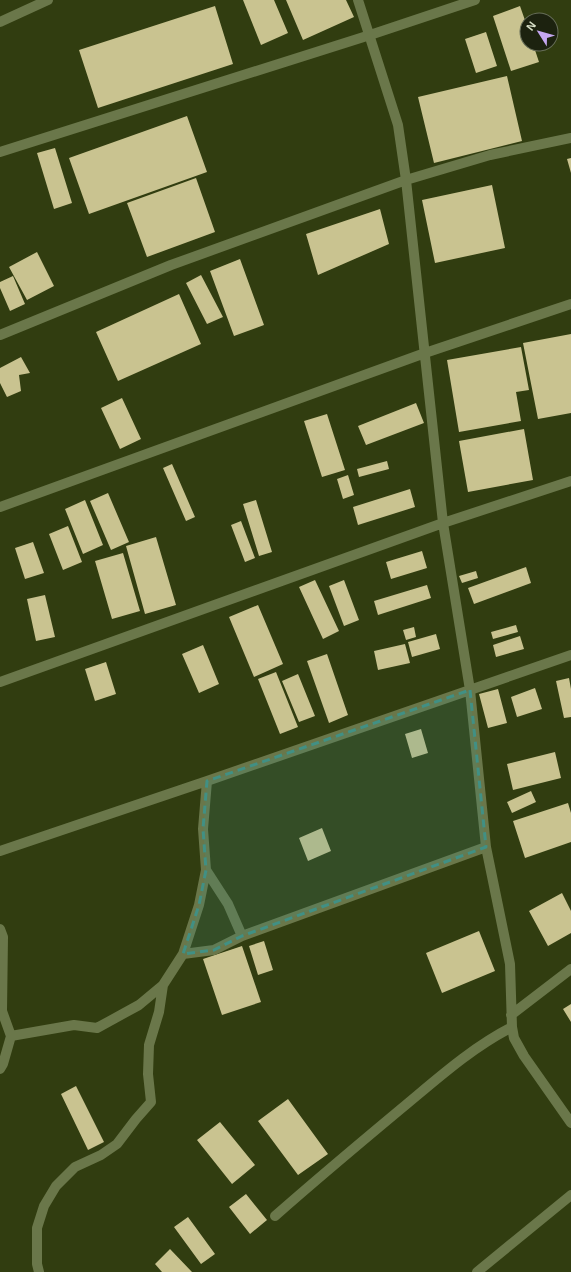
<svg xmlns="http://www.w3.org/2000/svg" width="571" height="1272" viewBox="0 0 571 1272" font-family="Helvetica,sans-serif">
  <rect width="100%" height="100%" fill="#313d10"/>
  <path fill="#c9c390" d="M243 0H274L288 33 261 45Z
    M286 0H346L354 17 303 40Z
    M215 6 233 64 98 108 79 50Z
    M520 6 527 26V44H533L539 62 511 71 493 16Z
    M486 32 497 66 476 73 465 39Z
    M507 76 522 141 434 163 418 97Z
    M187 116 207 172 89 214 69 158Z
    M55 148 72 203 54 209 37 153Z
    M571 158V173L567 159Z
    M196 178 215 232 147 257 127 203Z
    M492 185 505 248 435 263 422 200Z
    M380 209 389 244 318 275 306 234Z
    M37 252 54 286 27 300 9 267Z
    M240 259 264 325 234 336 210 271Z
    M201 275 223 317 207 324 186 283Z
    M13 276 25 304 10 311 0 288V282Z
    M179 294 201 344 118 381 96 332Z
    M571 334V413L538 419 523 343Z
    M521 347 529 390 516 392 521 421 459 432 447 360Z
    M21 357 30 373 19 375 21 391 7 397 0 383V368Z
    M122 398 141 439 120 449 101 408Z
    M416 403 424 423 366 445 358 426Z
    M327 414 345 470 322 477 304 421Z
    M524 429 533 480 468 492 459 441Z
    M387 461 389 469 359 477 357 469Z
    M172 464 195 517 186 521 163 468Z
    M348 475 354 495 343 499 337 479Z
    M410 489 415 507 358 525 353 507Z
    M108 493 129 542 111 550 90 501Z
    M85 500 103 545 83 554 65 509Z
    M256 500 272 552 259 556 243 504Z
    M241 521 255 558 245 562 231 525Z
    M68 526 82 562 63 570 49 534Z
    M156 537 176 605 145 614 126 546Z
    M33 542 44 573 25 579 15 548Z
    M422 551 427 568 391 579 386 562Z
    M123 553 140 611 112 619 95 561Z
    M526 567 531 583 474 604 468 588Z
    M476 571 478 578 462 583 459 576Z
    M315 580 339 631 323 639 299 587Z
    M344 580 359 620 344 626 329 586Z
    M427 585 431 598 378 615 374 601Z
    M45 595 55 637 36 641 27 599Z
    M258 605 283 664 254 677 229 617Z
    M516 625 518 632 493 639 491 632Z
    M414 627 416 637 406 640 403 630Z
    M436 634 440 649 412 657 408 642Z
    M520 636 524 649 496 657 493 645Z
    M405 644 410 663 378 670 374 651Z
    M203 645 219 684 199 693 182 654Z
    M327 654 348 715 329 723 307 661Z
    M106 662 116 694 95 701 85 669Z
    M276 672 298 727 280 734 258 679Z
    M298 674 315 716 299 722 282 681Z
    M569 678 571 689V717L564 718 556 681Z
    M535 688 542 709 517 717 511 697Z
    M498 689 507 723 488 728 479 694Z
    M421 729 428 753 412 758 405 734Z
    M555 752 561 778 513 790 507 764Z
    M531 791 536 802 512 813 507 802Z
    M568 803 571 813V842L525 858 513 821Z
    M322 828 331 851 308 861 299 838Z
    M562 893 571 911V933L548 946 529 911Z
    M479 931 495 971 442 993 426 953Z
    M264 941 273 970 258 975 249 946Z
    M242 946 261 1002 222 1015 203 959Z
    M571 1004V1022L563 1009Z
    M76 1086 104 1142 88 1150 61 1094Z
    M288 1099 328 1154 298 1175 258 1121Z
    M220 1122 255 1165 232 1184 197 1140Z
    M246 1194 267 1220 250 1234 229 1207Z
    M188 1217 215 1254 201 1264 174 1227Z
    M170 1249 192 1272H162L155 1264Z"/>
  <g fill="none" stroke-linecap="round" stroke-linejoin="round">
    <path stroke="#6a774a" stroke-width="10" d="M358 0 398 125 406 180 443 523 470 690 486 847 510 964 512 1027 514 1038 524 1056 571 1123
      M0 22 48 0
      M0 152 370 35 475 0
      M0 335 171 265 406 180 490 155 571 138
      M0 507 425 353 571 304
      M0 682 443 523 571 481
      M207 781 203 829 206 870 228 904 242 936
      M0 851 207 781 571 655
      M0 929 3 937 2 1011 11 1036 3 1064 0 1069
      M183 954 199 905 206 870
      M511 1015 571 969
      M11 1036 74 1025 97 1028 139 1005 163 985 183 954 214 950 242 936 486 847
      M275 1216C317 1179 360 1143 402 1108 437 1079 471 1048 512 1027
      M39 1272 37 1264V1228L44 1206 56 1186 75 1167 101 1155 117 1144 136 1119 151 1102 148 1074 149 1045 159 1012 163 985
      M477 1272 571 1195"/>
  </g>
  <path fill="#419084" fill-opacity="0.2" stroke="#419084" stroke-width="3" stroke-dasharray="8 5" stroke-linejoin="round" d="M470 690 486 847 242 936 214 950 183 954 199 905 206 870 203 829 207 781Z"/>
  <g transform="translate(539 32) rotate(307)"><circle r="19" fill="#1c220f" stroke="#676e59"/>
  <path d="M0-3L7 15L0 10L-7 15Z" fill="#c5a7f1"/>
  <text y="-6" font-size="11" font-weight="bold" text-anchor="middle" fill="#d8e0c8">N</text>
  </g>
</svg>
